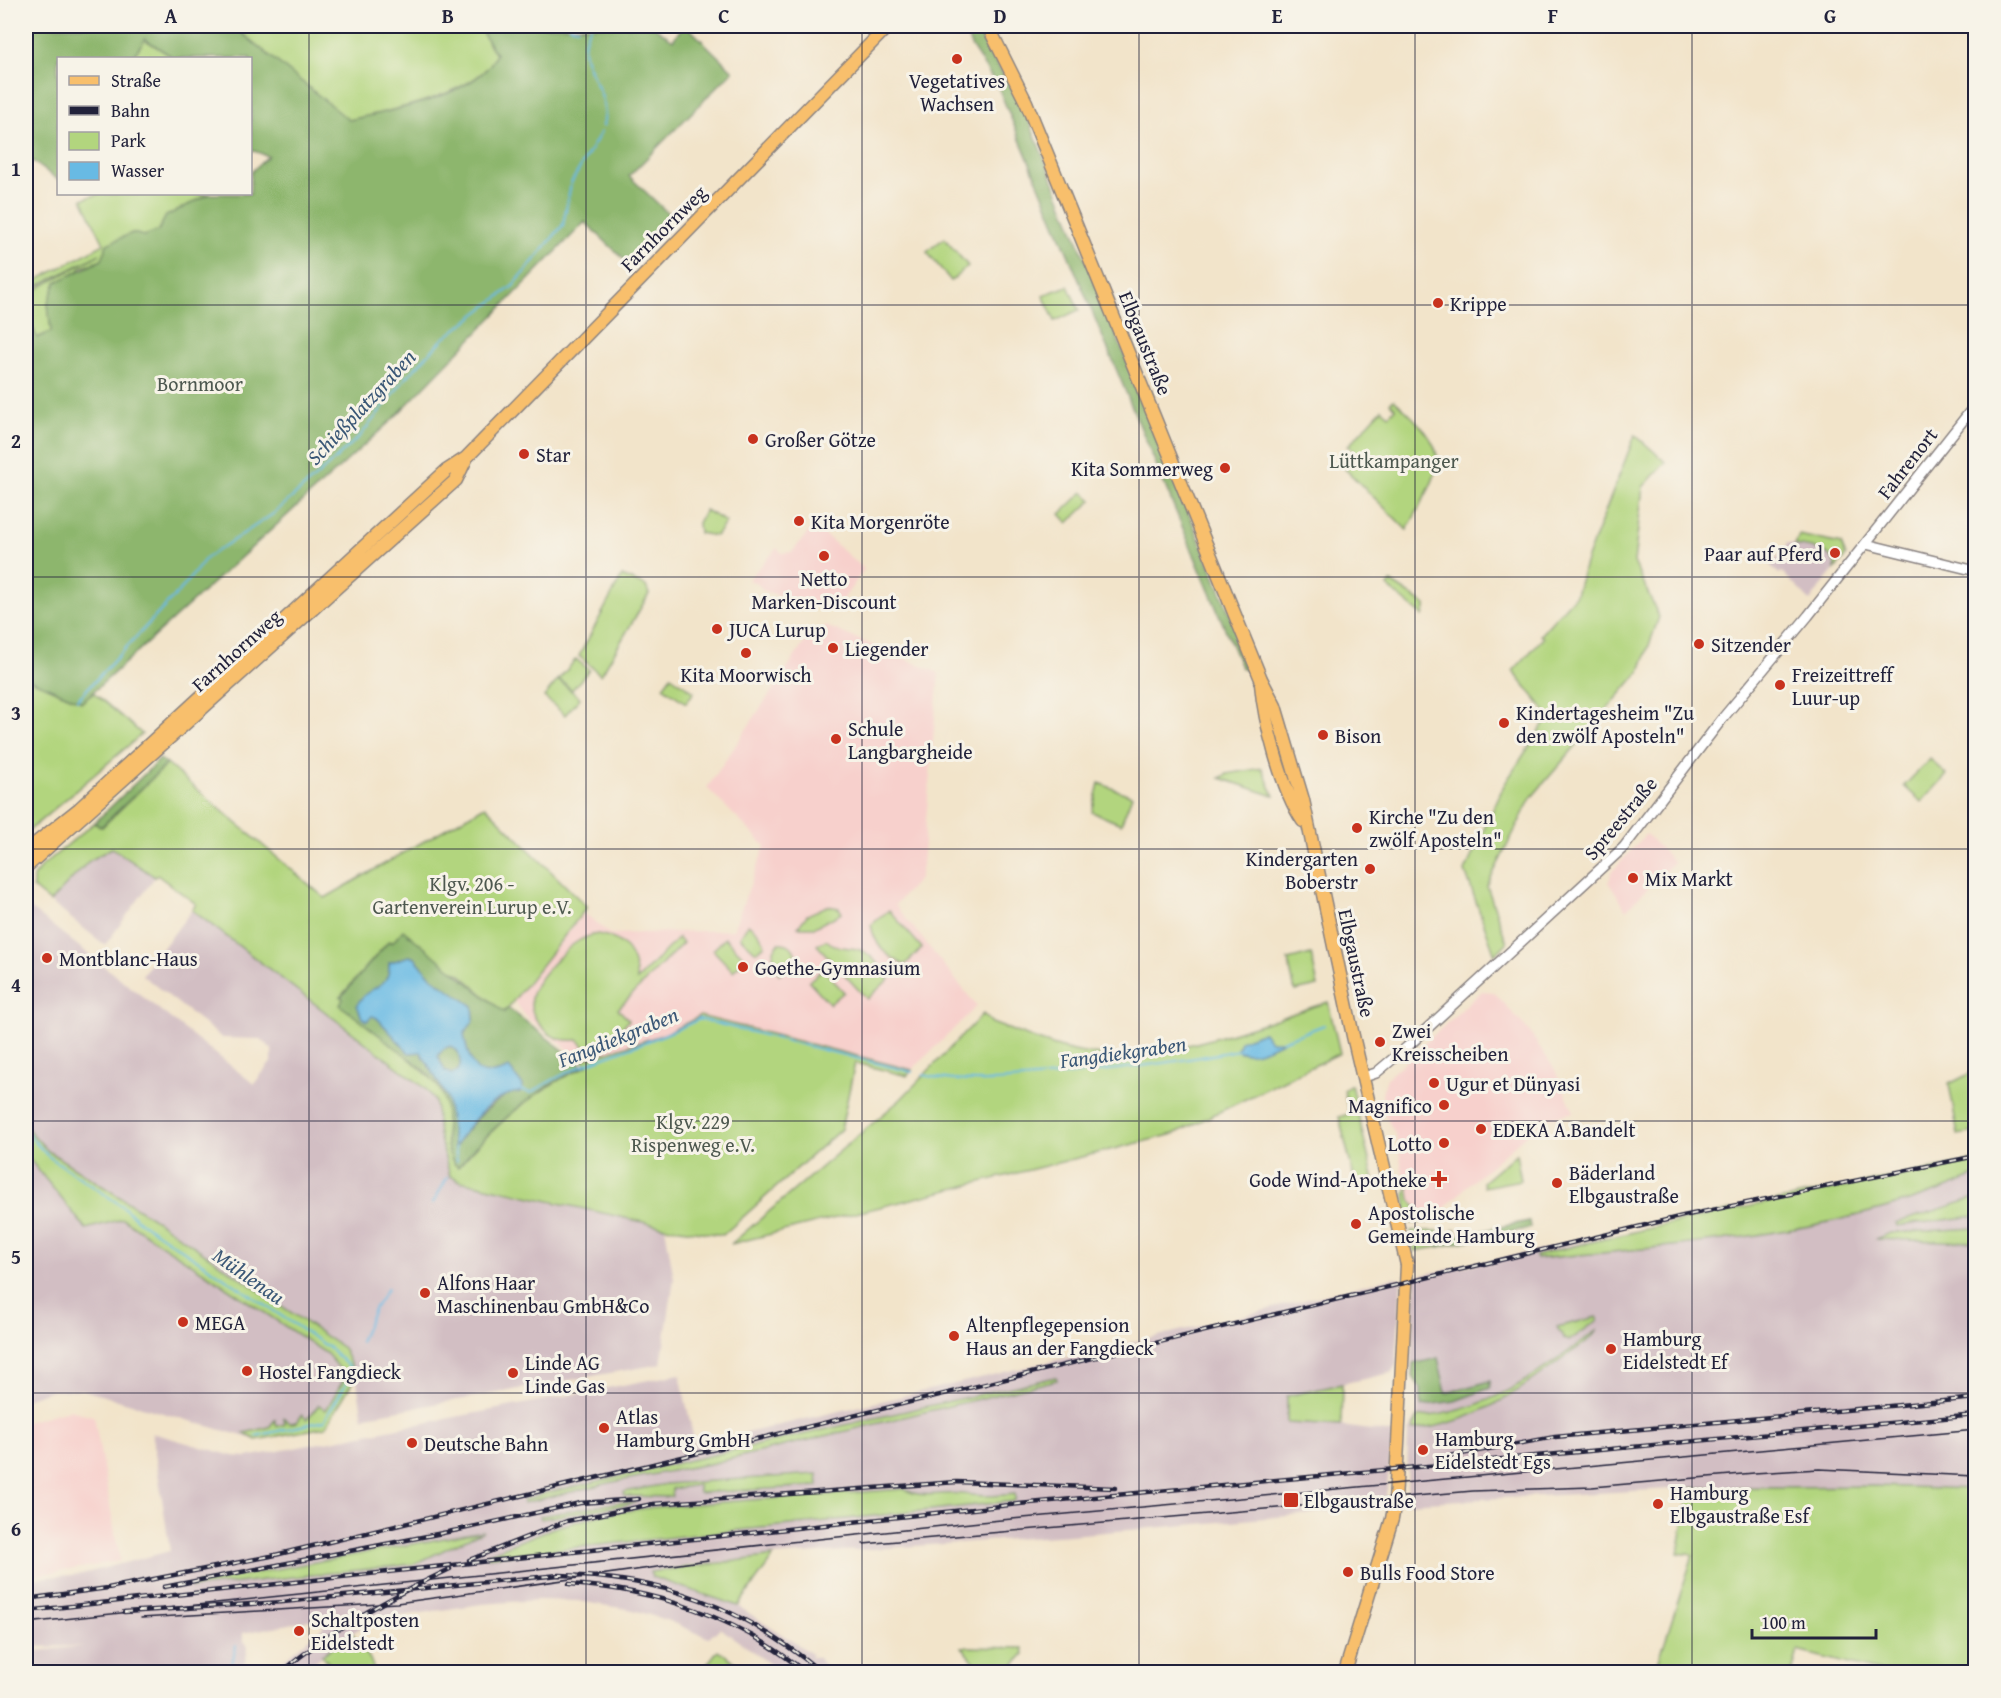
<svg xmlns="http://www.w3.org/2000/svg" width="2001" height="1698" viewBox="0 0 2001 1698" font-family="'Gentium Book Plus',serif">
  <rect width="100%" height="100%" fill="#f7f3e8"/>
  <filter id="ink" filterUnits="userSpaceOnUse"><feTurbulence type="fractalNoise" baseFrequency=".0167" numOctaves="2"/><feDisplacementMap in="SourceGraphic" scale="12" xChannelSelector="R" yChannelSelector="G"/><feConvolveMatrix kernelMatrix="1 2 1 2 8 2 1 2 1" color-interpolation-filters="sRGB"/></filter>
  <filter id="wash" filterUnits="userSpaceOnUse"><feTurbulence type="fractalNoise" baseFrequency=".008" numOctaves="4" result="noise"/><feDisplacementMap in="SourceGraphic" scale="24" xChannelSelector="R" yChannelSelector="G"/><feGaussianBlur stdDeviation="1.35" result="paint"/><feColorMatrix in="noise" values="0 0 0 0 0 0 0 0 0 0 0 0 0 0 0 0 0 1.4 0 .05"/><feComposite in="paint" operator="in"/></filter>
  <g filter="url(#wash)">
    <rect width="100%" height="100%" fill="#f2e4ca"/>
    <path fill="#f7d0cc" d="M814 525 864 569 839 606 823 608 764 591 757 583 748 580 777 548 782 553 792 552Z
      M826 626 939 673 922 865 919 879 895 905 977 1006 912 1070 700 1016 665 1034 582 1060 526 1017 514 1000 584 913 610 934 733 930 765 846 707 788 812 631Z
      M1646 834 1674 862 1626 910 1609 882 1611 873Z
      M1482 991 1494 992 1529 1031 1555 1070 1574 1112 1548 1118 1541 1122 1466 1187 1431 1222 1408 1223 1405 1186 1396 1135 1386 1117 1382 1094 1387 1078Z
      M69 1410 94 1416 120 1561 26 1577V1422Z"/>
    <path fill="#d2bec3" d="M1787 543 1826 552 1836 562 1835 569 1810 601 1782 572 1779 574 1770 565 1783 553Z
      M111 848 155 877 105 945 50 902 89 861Z
      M26 905 254 1084 272 1061V1049L260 1039 222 1038 142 975 192 910 426 1089 435 1101 439 1135 450 1176 508 1193 665 1227 674 1279 661 1364 367 1416 363 1419 356 1376 343 1348 157 1221 47 1151 26 1126Z
      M26 1155 86 1229 123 1219 327 1354 346 1376 315 1429 256 1440 83 1390 49 1391 26 1399Z
      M1975 1168V1489L1873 1486 1690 1488 1407 1503 1408 1432 1417 1417 1418 1385 1411 1375 1416 1276 1788 1199Z
      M1395 1277 1401 1280 1396 1365 1391 1373 1287 1396V1423L1341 1426 1393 1433 1385 1505 1300 1515 1071 1535 774 1556 699 1564 650 1572 738 1606 812 1654 810 1657 818 1658 831 1672H781L720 1628 709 1638 666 1620 633 1610 578 1601 539 1600 482 1604 374 1620 352 1633 301 1672H269L323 1627 321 1618 243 1633V1640L248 1646 244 1672H26V1652L84 1646 26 1647V1579L82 1574 170 1551 152 1433 233 1456 247 1457 680 1374 695 1445 1226 1320Z"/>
    <path fill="#b2d57e" stroke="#6a7c5c" stroke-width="1.5" d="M233 26H484L488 44 496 54C483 93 386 112 348 120Z
      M144 39 171 56 170 58H132Z
      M99 194H210L166 216 158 231 144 236 132 233 102 260 82 267 48 303 51 332 37 338 26 312V295L100 254 26 292V286L104 244 82 199Z
      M944 238 968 266 951 281 927 252Z
      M1068 286 1079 310 1055 321 1043 295Z
      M1394 400C1456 455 1443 463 1407 530L1341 465 1354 451 1348 446 1382 409 1389 415 1395 408 1390 403Z
      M1635 435 1666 462 1643 487 1634 562 1659 617 1640 671 1531 798 1487 886 1507 943 1495 955 1465 871 1504 785 1549 716 1513 671 1543 638 1540 635 1576 595 1585 563Z
      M1083 492 1092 500 1068 523 1060 514Z
      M705 510 726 522 716 536 699 533 698 523Z
      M1799 535 1841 544 1846 556 1835 569C1837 549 1809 548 1795 545Z
      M622 576 646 586 649 594 601 675 579 656Z
      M1391 582 1426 605 1423 616 1388 587Z
      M576 659 589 670 572 690 559 679Z
      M671 676 694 692 686 703 663 687Z
      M26 678 82 702 94 693 142 734 26 833Z
      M558 680 580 698 565 715 544 697Z
      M1930 759 1947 775 1921 802 1904 786Z
      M167 764 325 898 485 806 587 907 504 1013 460 974 389 941 341 996 434 1081C437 1086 442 1092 444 1098 451 1119 438 1150 458 1167 496 1124 536 1088 588 1065L582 1060 665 1034 700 1016 912 1070 907 1076 855 1063 841 1129 723 1235 665 1227 460 1181 450 1176 439 1135 435 1101 426 1089 192 910 196 904 157 875 155 877 112 848 89 861 50 902 33 888V877L41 867 94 823 102 827Z
      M1262 768 1274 796 1220 778 1227 774Z
      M1099 783 1132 796 1121 824 1092 812Z
      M827 906 839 908 842 913 815 927H798L807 915Z
      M889 910 922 948 905 965C886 956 875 946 871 925Z
      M748 924C758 931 760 934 765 945L756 952 740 937Z
      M598 934C625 939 635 954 637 980L678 938 683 943 618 1009 629 1020 594 1056 578 1040C565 1041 555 1040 545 1030 517 1004 535 982 556 960 569 947 579 937 598 934Z
      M725 938 746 959 733 971 713 950Z
      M826 940C837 949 844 946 857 949 871 952 882 968 889 979L867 999 817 945Z
      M779 943C790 942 795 949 796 958L779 974C773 964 769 952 779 943Z
      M1311 954 1318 986 1295 991 1288 960Z
      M823 969 844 992 830 1004 809 981Z
      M1328 1002 1340 1053 1174 1134 731 1244 901 1099 983 1014 992 1023C1025 1035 1058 1050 1092 1054 1160 1063 1262 1023 1328 1002Z
      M1975 1071V1132L1958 1135 1949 1084Z
      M1351 1085 1374 1181 1372 1186 1357 1190 1339 1117 1349 1114 1344 1090Z
      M26 1127 48 1151 157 1221 343 1348 356 1376 326 1427 256 1440 244 1433 269 1427 275 1420 277 1426 285 1424 284 1418 290 1423 297 1422 302 1415 307 1419 319 1405 326 1410 346 1376 327 1354 123 1219 86 1229 26 1155Z
      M1516 1154 1521 1180 1484 1187 1483 1182Z
      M1975 1161V1176C1839 1236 1682 1245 1536 1259L1535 1256C1681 1219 1828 1189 1975 1161Z
      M1408 1185 1410 1200 1431 1222 1408 1223 1405 1195Z
      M1975 1198V1216L1897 1226 1896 1223Z
      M1975 1228V1242L1875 1239 1891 1233Z
      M1411 1231H1438V1247L1414 1251Z
      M1597 1317 1598 1320 1569 1341 1564 1339 1557 1327Z
      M1596 1331C1594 1338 1577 1348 1569 1354 1520 1391 1475 1424 1412 1430L1418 1417C1489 1413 1542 1371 1596 1331Z
      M1056 1377 1057 1380 714 1463 613 1482 523 1503V1500L546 1493Z
      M1342 1384 1341 1426 1287 1423V1396Z
      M817 1474 818 1486 699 1493 698 1485 672 1489V1497L624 1496V1492L666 1484Z
      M1873 1486 1975 1489V1672H1880L1798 1651 1792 1672H1655L1693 1555 1678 1553 1690 1488Z
      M904 1489C923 1500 943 1491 964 1494 981 1497 997 1496 1015 1494V1501L487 1557V1554L553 1528 604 1514 654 1507Z
      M620 1502 636 1503 541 1519 540 1516Z
      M483 1531 415 1564 191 1588V1585Z
      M774 1556 738 1606 652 1577 650 1572Z
      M352 1633 370 1659 375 1672H336L322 1655Z
      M962 1647 1023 1648 1024 1654 1008 1672H983Z
      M718 1650 749 1672H701Z"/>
    <path fill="#8db66d" stroke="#586c54" stroke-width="1.5" fill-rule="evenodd" d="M26 26H233L349 120C387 112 482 95 496 54L483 34 484 26H653L673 40 683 26H687L733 71 629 176 675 220 631 266 585 222 394 418 82 702 26 678V312L37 338 51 332 48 303 56 282 102 260 107 244 132 233 144 236 158 231 166 216 210 194H250L251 172 268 156 251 150 250 58H170L171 56 145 39 132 58H58V180L26 156Z
      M963 26 974 27 1022 104 1236 629 1247 670 1241 667 998 87 971 46Z
      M160 759 167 764 101 827 94 823Z
      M403 930 504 1012 508 1008 580 1063 582 1068C533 1090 493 1126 458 1167 439 1151 450 1121 444 1100 442 1088 430 1077 423 1069L340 1005 343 999 341 997 389 941 392 943ZM409 956 415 958 432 978 473 1006 474 1020 464 1034C469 1064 475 1084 509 1068L523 1086C493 1101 473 1119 455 1147L447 1097 421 1052 409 1053 377 1018 372 1015 362 1018 360 1013C373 998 391 983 389 963Z
      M450 1046C460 1052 463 1062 458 1071L452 1074 445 1071 438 1056 443 1049Z
      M1529 1221 1530 1228 1438 1247V1238L1454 1237 1453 1230 1455 1229 1457 1236Z
      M1438 1358 1446 1393 1490 1381V1388L1455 1401 1421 1406V1389L1412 1375 1413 1364Z"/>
    <path fill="#68bae4" stroke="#456e90" stroke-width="1.5" fill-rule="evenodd" d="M409 956 415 958 432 978 473 1006 474 1020 464 1034C469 1064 476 1084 509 1068L523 1086 520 1092C490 1095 469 1124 454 1148L447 1097 421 1052 409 1053 377 1018 372 1016 367 1021 362 1018 357 1005C367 984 391 991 389 963ZM450 1046C460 1051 463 1061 458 1071L452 1074 445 1071 438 1056 443 1049Z
      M1264 1032 1270 1041H1284C1270 1047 1252 1059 1237 1050L1240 1041Z"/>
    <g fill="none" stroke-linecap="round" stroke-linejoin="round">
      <path stroke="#68bae4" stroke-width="2" d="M569 26 578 28
        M591 26C567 63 614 86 603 126
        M77 700 184 586 206 558 273 514 318 475 361 435 405 379 443 339 513 286 563 225 571 183 601 132
        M1282 1041 1324 1025
        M923 1075C970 1086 1018 1080 1065 1075 1123 1069 1180 1062 1238 1050
        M518 1089 531 1093C585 1057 643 1048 699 1019L912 1072
        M26 1132 48 1156 122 1206 139 1221 331 1349 350 1368V1377L324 1421 255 1436
        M455 1147 457 1161
        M433 1203 447 1178
        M360 1342 374 1309 388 1288
        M230 1672 236 1646"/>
    </g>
  </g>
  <g filter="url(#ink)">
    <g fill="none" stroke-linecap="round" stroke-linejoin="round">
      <g stroke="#8a8382" stroke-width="12">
        <path id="tertiary" d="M1866 544 1976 571
          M1364 1077 1376 1073 1407 1047 1624 847 1722 719 1808 616 1976 404"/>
      </g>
      <g stroke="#8a8382" stroke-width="15">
        <path id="primary" d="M988 26 1026 102 1261 679 1275 706 1303 800 1353 1036 1407 1265 1395 1502 1392 1519 1345 1672
          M1261 684C1264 721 1282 791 1303 821
          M26 851 79 809 446 471 466 458 888 26
          M26 867 456 480 466 459"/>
      </g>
      <use href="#tertiary" stroke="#fff" stroke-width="9"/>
      <use href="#primary" stroke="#f8bf6c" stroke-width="12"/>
      <path stroke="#22223b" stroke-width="1.5" d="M863 1544 1473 1491 1592 1487 1754 1473 1819 1469 1976 1476
        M141 1618 397 1603 708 1560
        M26 1623 980 1522 1976 1430"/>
      <g stroke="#22223b" stroke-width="4.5">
        <path id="rail" d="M1450 1456 1555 1437 1976 1398
          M469 1560 567 1521 653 1504 957 1482 1115 1488
          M569 1584C654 1589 739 1617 805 1672
          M164 1587 458 1530 580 1503 639 1499
          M26 1599 108 1588 271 1556 1683 1216 1976 1156
          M26 1611 1019 1504 1976 1415
          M124 1612 283 1602 559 1575C663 1577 742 1606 821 1672
          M282 1672C332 1628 389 1598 450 1569"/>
      </g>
      <use href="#rail" stroke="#f7f3e8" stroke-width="2" stroke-dasharray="7" stroke-linecap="butt"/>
    </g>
  </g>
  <path fill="none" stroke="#22223b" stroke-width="1.5" stroke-opacity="0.55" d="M309 26V1672M586 26V1672M862 26V1672M1139 26V1672M1415 26V1672M1692 26V1672M26 305H1976M26 577H1976M26 849H1976M26 1121H1976M26 1393H1976"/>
  <g fill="#c8321e" stroke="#f7f3e8" stroke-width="2">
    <circle cx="957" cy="59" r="6"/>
    <circle cx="1438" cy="303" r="6"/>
    <circle cx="753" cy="439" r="6"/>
    <circle cx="524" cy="454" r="6"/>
    <circle cx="1225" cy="468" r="6"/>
    <circle cx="799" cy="521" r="6"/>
    <circle cx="1835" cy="553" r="6"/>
    <circle cx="824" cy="556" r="6"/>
    <circle cx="717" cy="629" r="6"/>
    <circle cx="1699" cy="644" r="6"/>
    <circle cx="833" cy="648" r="6"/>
    <circle cx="746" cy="653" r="6"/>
    <circle cx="1780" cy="685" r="6"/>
    <circle cx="1504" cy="723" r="6"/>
    <circle cx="1323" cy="735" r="6"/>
    <circle cx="836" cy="739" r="6"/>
    <circle cx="1357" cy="828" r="6"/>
    <circle cx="1370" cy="869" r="6"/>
    <circle cx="1633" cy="878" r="6"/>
    <circle cx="47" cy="958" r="6"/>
    <circle cx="743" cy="967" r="6"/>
    <circle cx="1380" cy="1042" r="6"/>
    <circle cx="1434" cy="1083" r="6"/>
    <circle cx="1444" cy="1105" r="6"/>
    <circle cx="1481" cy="1129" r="6"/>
    <circle cx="1444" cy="1143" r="6"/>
    <path d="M1436 1170h6v6h6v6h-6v6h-6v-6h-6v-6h6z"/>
    <circle cx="1557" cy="1183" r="6"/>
    <circle cx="1356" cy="1224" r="6"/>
    <circle cx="425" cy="1293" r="6"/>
    <circle cx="183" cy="1322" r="6"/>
    <circle cx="954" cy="1336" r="6"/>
    <circle cx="1611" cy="1349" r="6"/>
    <circle cx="247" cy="1371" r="6"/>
    <circle cx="513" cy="1373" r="6"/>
    <circle cx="604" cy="1428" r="6"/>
    <circle cx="412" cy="1443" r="6"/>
    <circle cx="1423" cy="1450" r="6"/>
    <rect x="1283" y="1492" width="16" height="16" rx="3"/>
    <circle cx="1658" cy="1504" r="6"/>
    <circle cx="1348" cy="1572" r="6"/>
    <circle cx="299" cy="1631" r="6"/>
  </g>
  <g text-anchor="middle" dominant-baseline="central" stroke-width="6" stroke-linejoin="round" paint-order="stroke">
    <g font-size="20" fill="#22223b" stroke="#f7f3e8" text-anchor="start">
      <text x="957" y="80" text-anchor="middle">Vegetatives<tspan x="957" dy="23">Wachsen</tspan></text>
      <text x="1450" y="303">Krippe</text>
      <text x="765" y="439">Großer Götze</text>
      <text x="536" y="454">Star</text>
      <text x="1213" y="468" text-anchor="end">Kita Sommerweg</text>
      <text x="811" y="521">Kita Morgenröte</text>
      <text x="1823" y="553" text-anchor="end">Paar auf Pferd</text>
      <text x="824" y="578" text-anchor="middle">Netto<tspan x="824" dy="23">Marken-Discount</tspan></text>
      <text x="729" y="629">JUCA Lurup</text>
      <text x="1711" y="644">Sitzender</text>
      <text x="845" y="648">Liegender</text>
      <text x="746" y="674" text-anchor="middle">Kita Moorwisch</text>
      <text x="1792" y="674">Freizeittreff<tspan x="1792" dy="23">Luur-up</tspan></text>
      <text x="1516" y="712">Kindertagesheim "Zu<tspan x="1516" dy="23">den zwölf Aposteln"</tspan></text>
      <text x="848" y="728">Schule<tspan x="848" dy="23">Langbargheide</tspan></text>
      <text x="1335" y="735">Bison</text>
      <text x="1369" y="816">Kirche "Zu den<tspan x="1369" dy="23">zwölf Aposteln"</tspan></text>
      <text x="1358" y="858" text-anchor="end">Kindergarten<tspan x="1358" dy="23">Boberstr</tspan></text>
      <text x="1645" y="878">Mix Markt</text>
      <text x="59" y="958">Montblanc-Haus</text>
      <text x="755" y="967">Goethe-Gymnasium</text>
      <text x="1392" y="1030">Zwei<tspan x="1392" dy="23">Kreisscheiben</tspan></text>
      <text x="1446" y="1083">Ugur et Dünyasi</text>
      <text x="1432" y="1105" text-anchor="end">Magnifico</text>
      <text x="1493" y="1129">EDEKA A.Bandelt</text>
      <text x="1432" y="1143" text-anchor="end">Lotto</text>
      <text x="1569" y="1172">Bäderland<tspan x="1569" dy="23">Elbgaustraße</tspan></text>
      <text x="1427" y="1179" text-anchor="end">Gode Wind-Apotheke</text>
      <text x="1368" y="1212">Apostolische<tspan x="1368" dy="23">Gemeinde Hamburg</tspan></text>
      <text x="437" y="1282">Alfons Haar<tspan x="437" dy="23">Maschinenbau GmbH&amp;Co</tspan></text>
      <text x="195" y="1322">MEGA</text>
      <text x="966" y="1324">Altenpflegepension<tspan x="966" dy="23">Haus an der Fangdieck</tspan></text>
      <text x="1623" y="1338">Hamburg<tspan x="1623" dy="23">Eidelstedt Ef</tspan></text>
      <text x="525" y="1362">Linde AG<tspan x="525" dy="23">Linde Gas</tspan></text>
      <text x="259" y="1371">Hostel Fangdieck</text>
      <text x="616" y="1416">Atlas<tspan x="616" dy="23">Hamburg GmbH</tspan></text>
      <text x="1435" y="1438">Hamburg<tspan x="1435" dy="23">Eidelstedt Egs</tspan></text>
      <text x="424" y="1443">Deutsche Bahn</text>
      <text x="1670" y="1492">Hamburg<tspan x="1670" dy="23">Elbgaustraße Esf</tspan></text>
      <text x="1304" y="1500">Elbgaustraße</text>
      <text x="1360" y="1572">Bulls Food Store</text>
      <text x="311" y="1619">Schaltposten<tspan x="311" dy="23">Eidelstedt</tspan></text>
    </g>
    <g font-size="20" fill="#22223b" stroke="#f7f3e8">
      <text transform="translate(663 228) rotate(-45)">Farnhornweg</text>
      <text transform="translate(1146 343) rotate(68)">Elbgaustraße</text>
      <text transform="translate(1907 463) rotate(-52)">Fahrenort</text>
      <text transform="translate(236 650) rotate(-42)">Farnhornweg</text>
      <text transform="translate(1620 818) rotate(-50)">Spreestraße</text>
      <text transform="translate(1357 963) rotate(78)">Elbgaustraße</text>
    </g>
    <g font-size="20" fill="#4d584f" stroke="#f7f3e8">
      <text x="200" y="383">Bornmoor</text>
      <text x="1394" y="460">Lüttkampanger</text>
      <text x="472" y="883">Klgv. 206 -<tspan x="472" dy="23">Gartenverein Lurup e.V.</tspan></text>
      <text x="693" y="1121">Klgv. 229<tspan x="693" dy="23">Rispenweg e.V.</tspan></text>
    </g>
    <g font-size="21" font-style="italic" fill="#3a5776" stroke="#f7f3e8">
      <text transform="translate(361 407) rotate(-47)">Schießplatzgraben</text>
      <text transform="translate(618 1037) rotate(-22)">Fangdiekgraben</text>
      <text transform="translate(1123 1052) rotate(-8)">Fangdiekgraben</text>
      <text transform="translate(249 1276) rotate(35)">Mühlenau</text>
    </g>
  </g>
  <rect width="2001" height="1698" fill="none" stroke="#f7f3e8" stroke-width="66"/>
  <rect x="57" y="57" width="195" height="138" fill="#f7f3e8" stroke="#a29fa3" stroke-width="1.5"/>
  <rect x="69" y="76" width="30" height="9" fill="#f8bf6c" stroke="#a29fa3" stroke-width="1.5"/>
  <text x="111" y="87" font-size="18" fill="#22223b">Straße</text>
  <rect x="69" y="106" width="30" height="9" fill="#22223b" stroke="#a29fa3" stroke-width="1.5"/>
  <text x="111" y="117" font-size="18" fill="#22223b">Bahn</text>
  <rect x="69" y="132" width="30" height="18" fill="#b2d57e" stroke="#a29fa3" stroke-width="1.5"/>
  <text x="111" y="147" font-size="18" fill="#22223b">Park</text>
  <rect x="69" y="162" width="30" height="18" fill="#68bae4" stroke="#a29fa3" stroke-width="1.5"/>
  <text x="111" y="177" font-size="18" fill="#22223b">Wasser</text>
  <path d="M1752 1629v9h124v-9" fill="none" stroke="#22223b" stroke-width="3"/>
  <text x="1761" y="1629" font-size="18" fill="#22223b" stroke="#f7f3e8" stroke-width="4.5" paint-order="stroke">100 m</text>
  <rect x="33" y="33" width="1935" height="1632" fill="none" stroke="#22223b" stroke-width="2"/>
  <g font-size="20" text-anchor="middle" font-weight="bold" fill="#22223b">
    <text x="171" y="23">A</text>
    <text x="448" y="23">B</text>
    <text x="724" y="23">C</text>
    <text x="1000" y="23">D</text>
    <text x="1277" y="23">E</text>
    <text x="1553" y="23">F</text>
    <text x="1830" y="23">G</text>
    <text x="16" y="176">1</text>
    <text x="16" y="448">2</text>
    <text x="16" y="720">3</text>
    <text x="16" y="992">4</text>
    <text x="16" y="1264">5</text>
    <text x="16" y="1536">6</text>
  </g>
</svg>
